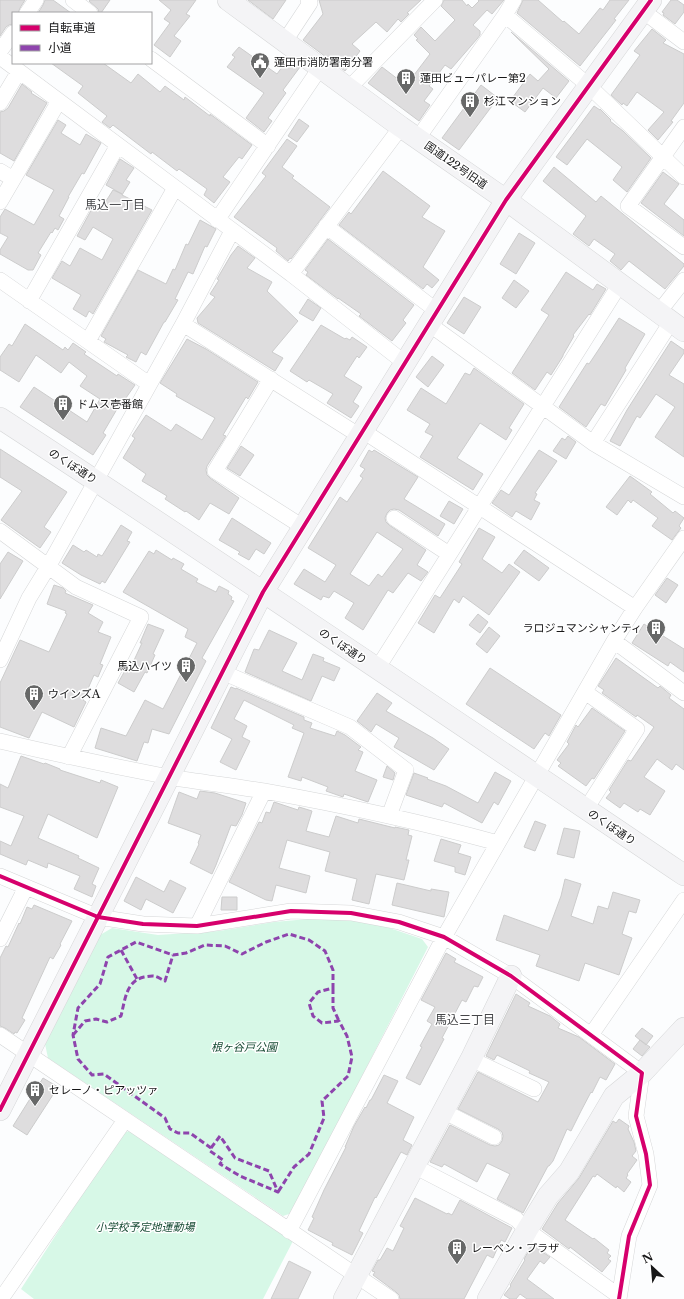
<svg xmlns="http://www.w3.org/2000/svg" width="684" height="1299" viewBox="0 0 684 1299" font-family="'Libre Baskerville','Noto Sans JP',serif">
  <rect width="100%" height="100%" fill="#fcfdfe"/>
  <path fill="#d7f8e7" d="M331 917 366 920 422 939 428 947 292 1213 283 1216 48 1058 45 1044 100 935 112 928 158 935 219 931 274 922Z
    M129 1131 293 1241 263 1299H34L21 1289 121 1134Z"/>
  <path fill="#deddde" stroke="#ccc" fill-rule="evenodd" d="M0 0H25L20 8 18 13H13V24L9 25 6 27 0 36Z
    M45 0H53L71 13H38L43 5Z
    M90 0H110L101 13H99L98 9 89 1Z
    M159 0H196L186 14 190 16 174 36 181 41 170 57 154 45 170 23 164 19 171 10Z
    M248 0H286L273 19Z
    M319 0H421L407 13 409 14 401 22 398 19 387 32 376 22 352 44 360 51 345 71 303 40 323 14Z
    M444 0H462L467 6 468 4 472 8 479 1 478 0H504L492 14 487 10 473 25 480 31V35L477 39 451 69 445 65 429 86 433 89 424 101 430 105 419 121 368 83 382 67 399 80 403 75 408 79 412 74 414 75 430 54 416 40 418 39 414 35 421 27 435 41 455 20 441 6Z
    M523 0H538L563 22 564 21 579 34 600 8 603 10 610 0H629L614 19 616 20 580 66 517 13Z
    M671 0H677L684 5V12L675 24 663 15 664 13 662 12Z
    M652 29 666 40 663 43 684 54V103L671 121 673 122 658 140 648 130 664 112 637 92 627 106 623 103 622 105 611 95 640 55 634 51Z
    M511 32 569 81 556 98 543 88 525 112 510 101 530 74 538 81 549 69Z
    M239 47 277 74 288 59 300 67 283 90 286 93 268 118 272 121 264 132 246 118 264 93 227 67 235 57 232 55Z
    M51 63H103L131 83 138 74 160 92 165 86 184 100 185 97 210 116V114L252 145 242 159 239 157 223 177 230 182 214 203 204 195 207 189 179 169 177 171 152 152 151 154 113 125 110 128 102 122 107 116 78 93 83 86Z
    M22 84 32 92 31 93 47 103 14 161 0 153V112L4 111 8 108Z
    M481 85 498 98 459 150 442 138Z
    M594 106 600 110V109L611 120 610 121 623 131 651 158 627 192 613 180 622 167 587 139 567 165 556 157Z
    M299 119 309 126 297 142 288 136Z
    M58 120 66 125 61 133 80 145 86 134 101 143 84 174 82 173 68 197H69L59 216 64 219 58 230 55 228 52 233 51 232 38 253 41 255 33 270H28L0 254V250L8 237 0 233V217L5 209 34 225 54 190 26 175Z
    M287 139 297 146 282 167 294 176 292 178 330 207 291 259 290 258 288 261 276 251 277 248 234 217 266 176 262 173Z
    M120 159 134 168 126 180 130 182 122 195 152 210 93 314 89 311 86 317 73 309 81 295 52 278 62 261 70 266 80 248 102 260 113 239 93 227 85 240 77 236 94 205 101 209 113 190 122 194 106 185Z
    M554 167 596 202 601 196 684 264V266L665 289 629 261 621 270 610 261 615 254 594 239 589 246 573 234 586 216 543 181Z
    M383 171 430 206 422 217 445 231 423 267 439 280 432 288 427 284 423 289 339 225 349 212 351 214Z
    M663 172 679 184 664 204 684 220V236L641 203Z
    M200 220 216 229 207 247 205 246 193 274 188 272 175 299 178 300 165 322H164L146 355 141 352 136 362 126 357 128 355 104 342 106 339 101 336 138 270 166 284 173 269 175 270 186 244 188 245Z
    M519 233 535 243 516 274 500 264Z
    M328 239 414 305 403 320 406 323 392 341 359 316 361 314 338 298V299L306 275 308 272 305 270Z
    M238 246 255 258 247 268 272 282 267 291 298 321 272 352 283 358 275 371 198 323 197 318 215 297 210 294 219 280 217 279 231 255Z
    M566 272 593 290 597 284 606 289 590 315 589 314 573 335 574 336 563 355V356L551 375 547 372 535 390 512 373 549 315 541 310Z
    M514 280 529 291 516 308 502 298Z
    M464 297 481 307 464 334 447 323Z
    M308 299 321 308 313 321 299 313Z
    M619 318 645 334 625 368 626 370 605 406 601 404 586 427 559 407 587 363 589 364 599 349Z
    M25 324 63 350 65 347 68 350 73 343 86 352 84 354 117 376 118 374 135 385 121 405 120 404 103 433 106 435 93 455 20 407 34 387 87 422 100 399 80 386 87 376 69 362 61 373 36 355 19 382 0 370V357L9 344 12 346Z
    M321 325 345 339 346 338 350 340 352 337 367 347 359 358 357 356 344 376 362 387 353 402 359 406 351 418 327 403 333 394 309 380 307 382 290 371Z
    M187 339 206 349 258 382 248 399 246 397 223 435 226 436 207 466 206 470 207 475 210 478 239 498 229 514 210 503 199 520 186 511 185 512 165 499 167 496 142 481 146 474 123 458 135 438 132 436 146 415 171 431 176 424 202 440 215 418 176 396 177 394 160 383Z
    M671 341 684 350V353L669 375 684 384V457L655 437 675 407 656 394 640 418 637 416 620 446 610 441 627 410Z
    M432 356 444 365 428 387 416 377Z
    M474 368 524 404 509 428 512 430 506 440 480 423 457 458 483 474 473 490 420 457 433 436 425 432 430 424 407 410 421 388 446 404 465 373 470 375Z
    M568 436 576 442 566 459 553 451 562 438 565 440Z
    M241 446 254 455 240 476 227 468Z
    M0 449 67 492 44 527 51 532 40 548 1 520 22 491 0 477Z
    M369 450 372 452 374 450 418 477 404 499 445 524 438 536 399 510 394 509 390 510 387 513 385 518 386 522 389 525 426 550 417 565 428 572 421 581 408 573 393 593 388 590 363 630 345 618 354 603 334 591 329 598 323 596 321 600 294 584 304 569 325 582 336 565 308 548 340 497 347 502 363 478 360 476 365 469 360 466ZM377 532 403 549 382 577 378 574 369 586 350 574Z
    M539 450 557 461 535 493 537 494 534 500 540 503 531 520 516 511 512 517 492 503 501 490 509 495Z
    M630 476 652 492 650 494 673 513 675 511 684 518 679 526 681 528 672 540 652 526 658 518 633 500 631 503 628 500 617 515 606 507Z
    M449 501 463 509 454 524 440 516Z
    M232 518 271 543 264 554 256 549 249 560 238 554 240 552 219 540Z
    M121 525 132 532 127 541 130 542 105 583 102 581 100 584 81 575 62 563 73 545 84 552 86 550 97 557 98 554 102 556Z
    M479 528 495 537 482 559 502 573 509 564 520 572 489 615 463 596 459 603 454 599 434 633 418 623 435 595 440 598 462 564 459 562Z
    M156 550 172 560 173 558 184 564 181 569 198 579 196 582 216 592 219 586 229 591 228 594 232 597 231 600 234 601 202 658 206 661 169 734 152 729 148 743 144 742 137 761 95 748 101 728 126 736 145 700 163 709 197 643 185 637 188 629 123 592 149 551 154 554Z
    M524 550 549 568 539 581 514 563Z
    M8 552 23 561 0 599V564Z
    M667 578 678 585 666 603 655 595Z
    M54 585 63 588 66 591 65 593 93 605 88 613 103 622 98 632 111 637 100 664 103 665 98 677 94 675 83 700 86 702 74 727 42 712 29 738 0 727V683L20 640 49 652 67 614 65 613 66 611 47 604Z
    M478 614 488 622 480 633 469 625Z
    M148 624 164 630 153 654 155 655 147 673 145 672 134 692 118 683 127 667 130 669 142 643H140Z
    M644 624 684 649V672L670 662 668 666 632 643Z
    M489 627 500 636 487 653 476 644Z
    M269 630 297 643 282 671 302 680 313 654 324 658 323 661 340 668 334 681 322 676 311 701 245 672 254 649 259 650Z
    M616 658 658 688 660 686 671 695 669 698 684 709V770L676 764 672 770 657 759 644 777 665 791 650 815 640 809 638 812 624 803 620 808 606 798 611 792 609 790 628 760 631 761 654 727 637 715 636 717 602 693 604 690 598 686Z
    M490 668 561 715 549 736 545 733 534 749 466 704Z
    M231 687 236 689V688L304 717V720L312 723 310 728 335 736 337 731 345 735 361 747 358 750 363 752 355 771 377 780 368 802 344 794 343 797 326 791 328 787 302 777 301 781 288 777 304 733 292 728 294 725 244 700 234 719 247 726 242 737 250 741 236 770 220 762 232 739 211 728Z
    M377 693 392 703 386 711 433 738 449 749 434 770 394 747 399 738 376 724 371 732 357 721Z
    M592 708 625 731 594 779 592 778 586 786 558 766 561 763 557 760 569 744 567 742 576 725 578 727Z
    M21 756 44 764 45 763 60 769V770L100 783 101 780 118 787 97 838 48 814 38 838 79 856 78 858 99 868 92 884 96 886 92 897 74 889 80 876 48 863 47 868 28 860 26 865 0 854V841L11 846 24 816 0 807V784L8 788Z
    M387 766 395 773 393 780 383 777Z
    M495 772 511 781 498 805 494 802 482 823 444 803 442 807 406 795 414 773 428 778 427 779 446 786 478 803Z
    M200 791 215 793 246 803 242 815 236 826 231 825 216 865 212 874 190 863 199 844 198 843 201 835 168 823 179 792 197 799Z
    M274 802 298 810 299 807 312 811 306 831 329 837 336 816 358 823 359 819 395 828V827L409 830 408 835 412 836 406 860H409L404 880 376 874 369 904 352 900 357 879 325 871 330 852 287 840 279 868 310 876 306 893 276 885 272 901 266 900 229 882 259 822 262 823 266 812 270 813Z
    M535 821 546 825 535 851 524 847Z
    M564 828 580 831 574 858 557 854Z
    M441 839 461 845 458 853 471 857 465 875 455 872V867L434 861Z
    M136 877 164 892 170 880 186 888 173 913 146 899 141 910 124 901Z
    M565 879 581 884 571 916 593 924 598 906 608 909 613 892 640 900 636 913 629 911 622 934 632 938 619 975 585 963 579 981 536 966 540 955 496 940 504 915 548 931 561 896Z
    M397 883 431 891V889L449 892 444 917 392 905Z
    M222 897H237V910H221Z
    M34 905 72 921 60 944 61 945 53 959 50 957 22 1018 25 1020 17 1033 15 1032 14 1034 5 1028 0 1026V958L6 946 8 947 19 923 20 924 27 907 32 909Z
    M446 953 456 959 454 962 483 977 478 987 474 986 466 1002 462 1000 442 1038 444 1039 420 1085 406 1078 422 1047 420 1046 432 1024 427 1021 435 1007 421 1000Z
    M516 994 530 1003 528 1006 550 1016 560 1024 558 1028 579 1037 615 1064 606 1080 600 1077 592 1093 591 1092 581 1111 571 1131 567 1129 553 1161 549 1166H548L523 1213 497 1199 510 1174 487 1163 477 1182 444 1164 442 1167 430 1162 450 1125 490 1145 495 1146 499 1145 502 1141 503 1136 502 1132 498 1129 458 1109 478 1072 538 1102 549 1082 529 1073 530 1071 497 1055 494 1060 486 1056Z
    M642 1028 653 1036 646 1045 635 1036Z
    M640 1040 650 1047 642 1056 633 1049Z
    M384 1075 398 1081 387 1103 414 1117 403 1140 412 1145 407 1155 401 1152 376 1198 375 1197 359 1231 363 1233 352 1255 332 1245 333 1243 308 1230 314 1218 312 1217 324 1190 346 1147H345L354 1126 365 1107 366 1108 370 1100H371Z
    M43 1078 58 1087 27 1135 13 1126Z
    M619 1119 629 1126 628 1129 634 1142 636 1151 632 1156 637 1160 627 1174 628 1175 626 1178 631 1182 624 1192 617 1186 616 1188 597 1174 595 1177 593 1176 565 1220 593 1239 594 1238 609 1250 607 1253 611 1256 608 1259 611 1261 602 1272 570 1247 569 1249 542 1229 558 1203 579 1178 613 1121 616 1123Z
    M415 1198 447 1214 448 1213 452 1215 460 1200 512 1228 505 1242 501 1240 493 1258 487 1255 464 1299H400L399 1295 396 1292 373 1275 375 1272 372 1271 378 1260H380L387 1248 393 1251 404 1228 400 1226Z
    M532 1245 550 1257 544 1264 540 1261 527 1279 554 1299H527L520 1294 516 1299H510L504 1295 511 1286 510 1285 525 1260 524 1259Z
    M289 1261 311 1272 298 1299H271Z"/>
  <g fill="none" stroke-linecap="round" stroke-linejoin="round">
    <g stroke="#d6d7d8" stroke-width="16">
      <path id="street" d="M73 0 90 13
        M643 11 684 42
        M27 13 36 0
        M505 15 589 86 684 177
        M285 41 310 3 308 0
        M0 51 13 33
        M0 57 291 274 405 363
        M151 59 268 146
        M349 88 435 0
        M0 103 19 71
        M684 127 628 206 684 247
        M418 138 505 15 514 0
        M0 171 13 179
        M0 202 59 101
        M217 220 320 68
        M326 226 437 311
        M291 274 401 127
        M0 280 149 384
        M29 301 118 145
        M659 312 684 280
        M183 324 360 436
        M429 324 593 443 684 497
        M88 341 175 188
        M271 379 215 471 303 527
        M363 431 635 608
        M593 443 671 322
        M394 518 449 554
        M0 531 76 587 141 617 69 757
        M614 641 684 693
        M0 660 29 598 48 567 183 324 232 231
        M377 669 620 284
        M222 672 350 727 406 770 389 816
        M585 692 637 729 586 809
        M0 741C56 754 112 766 169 777 200 782 233 786 264 791 343 805 421 822 498 843
        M0 876 98 917 143 924 197 926 291 911 351 913 399 922 444 937 511 976 642 1073 636 1116 646 1154 650 1185 629 1236 619 1299
        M197 926 264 791
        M0 939 26 887
        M0 1035 391 1299
        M591 1035 684 900
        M471 1059 534 1089
        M443 1111 494 1137
        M414 1166 516 1219 527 1230 619 1296
        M289 1231 444 937 614 641 635 608 684 538
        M1 1299 125 1120"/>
    </g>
    <g stroke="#d6d7d8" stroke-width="22">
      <path id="secondary" d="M228 0 401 127 506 200 684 331
        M0 418C230 568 457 722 684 875
        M0 1110 263 592 506 200 651 0
        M344 1299 471 1059 511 976
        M488 1299 527 1230 548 1196 569 1172 614 1096 642 1073 684 1028"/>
    </g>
    <use href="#street" stroke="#fff" stroke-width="15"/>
    <use href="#secondary" stroke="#f4f4f6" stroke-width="21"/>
    <path stroke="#8e44ad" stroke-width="3" stroke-dasharray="6 3" stroke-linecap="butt" d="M121 950 137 979
      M333 988V1008L339 1021
      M73 1035 85 1021 96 1019 107 1022 121 1016C125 1000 126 981 144 977 156 975 155 976 165 981L173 955
      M211 1148 220 1136 235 1158 269 1171 278 1192 240 1176 220 1164 223 1160 210 1151 211 1148 190 1133H178L170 1129 165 1118 104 1074 92 1075 78 1059 73 1035 78 1008 100 984 108 957 136 942 173 955 186 953 205 945 225 946 242 954 266 942 289 934 309 940 325 951 333 970V988L318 992 309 1003 313 1016 322 1023 339 1021 347 1036 352 1057 348 1076 322 1101 324 1118 309 1154 294 1167 278 1192"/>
    <g stroke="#fff" stroke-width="6">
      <path id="cycleway" d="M0 876 98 917 143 924 197 926 291 911 351 913 399 922 444 937 511 976 642 1073 636 1116 646 1154 650 1185 629 1236 619 1299
        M0 1110 263 592 506 200 651 0"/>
    </g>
    <use href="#cycleway" stroke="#d6006c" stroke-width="4"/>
  </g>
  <defs>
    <g id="civic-pin" transform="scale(1)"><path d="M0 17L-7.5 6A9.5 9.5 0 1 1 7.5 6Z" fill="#676868" stroke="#fff"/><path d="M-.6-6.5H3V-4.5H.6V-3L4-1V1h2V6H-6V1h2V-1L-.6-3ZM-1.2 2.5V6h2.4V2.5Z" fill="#fff"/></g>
    <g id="building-pin" transform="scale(1)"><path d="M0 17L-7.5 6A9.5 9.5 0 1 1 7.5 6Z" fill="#676868" stroke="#fff"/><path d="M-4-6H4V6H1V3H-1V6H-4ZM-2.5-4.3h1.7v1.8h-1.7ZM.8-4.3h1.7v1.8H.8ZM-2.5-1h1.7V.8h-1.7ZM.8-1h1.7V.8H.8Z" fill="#fff"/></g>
  </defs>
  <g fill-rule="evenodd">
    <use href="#civic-pin" x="260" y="62"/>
    <use href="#building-pin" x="406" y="78"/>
    <use href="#building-pin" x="470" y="101"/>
    <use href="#building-pin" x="63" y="404"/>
    <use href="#building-pin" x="656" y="628"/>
    <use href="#building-pin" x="186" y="666"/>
    <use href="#building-pin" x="34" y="694"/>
    <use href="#building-pin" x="35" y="1090"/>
    <use href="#building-pin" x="457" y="1248"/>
  </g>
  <g text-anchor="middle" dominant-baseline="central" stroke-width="3" stroke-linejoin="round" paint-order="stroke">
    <g font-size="11" fill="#171718" stroke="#fff" text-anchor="start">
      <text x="274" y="62">蓮田市消防署南分署</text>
      <text x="420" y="78">蓮田ビューパレー第2</text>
      <text x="484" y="101">杉江マンション</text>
      <text x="77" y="404">ドムス壱番館</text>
      <text x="642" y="628" text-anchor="end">ラロジュマンシャンティ</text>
      <text x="172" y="666" text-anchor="end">馬込ハイツ</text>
      <text x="48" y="694">ウインズA</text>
      <text x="49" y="1090">セレーノ・ピアッツァ</text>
      <text x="471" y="1248">レーベン・プラザ</text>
    </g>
    <g font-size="11" fill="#171718" stroke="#fff">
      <text transform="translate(456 165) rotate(35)">国道122号旧道</text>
      <text transform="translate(73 466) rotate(33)">のくぼ通り</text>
      <text transform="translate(343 646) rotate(34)">のくぼ通り</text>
      <text transform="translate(612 827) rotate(34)">のくぼ通り</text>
    </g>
    <g font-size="11" font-style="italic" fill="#174b34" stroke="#fff">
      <text x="244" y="1047">根ヶ谷戸公園</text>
      <text x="145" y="1227">小学校予定地運動場</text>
    </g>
    <g font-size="12" fill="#46474a" stroke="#fff">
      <text x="115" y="204">馬込一丁目</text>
      <text x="465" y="1019">馬込三丁目</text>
    </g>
  </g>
  <rect x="12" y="12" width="140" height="52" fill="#ffffff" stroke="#a2a2a3"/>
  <rect x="20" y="25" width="20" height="6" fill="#d6006c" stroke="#a2a2a3"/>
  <text x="48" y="32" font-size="12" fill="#171718">自転車道</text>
  <rect x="20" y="45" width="20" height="6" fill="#8e44ad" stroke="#a2a2a3"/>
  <text x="48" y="52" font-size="12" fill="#171718">小道</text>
  <g transform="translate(652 1267) rotate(334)" stroke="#ffffff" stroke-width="3" paint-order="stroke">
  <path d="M0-3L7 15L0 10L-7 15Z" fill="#171718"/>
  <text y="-6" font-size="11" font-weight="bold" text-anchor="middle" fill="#171718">N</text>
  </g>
</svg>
